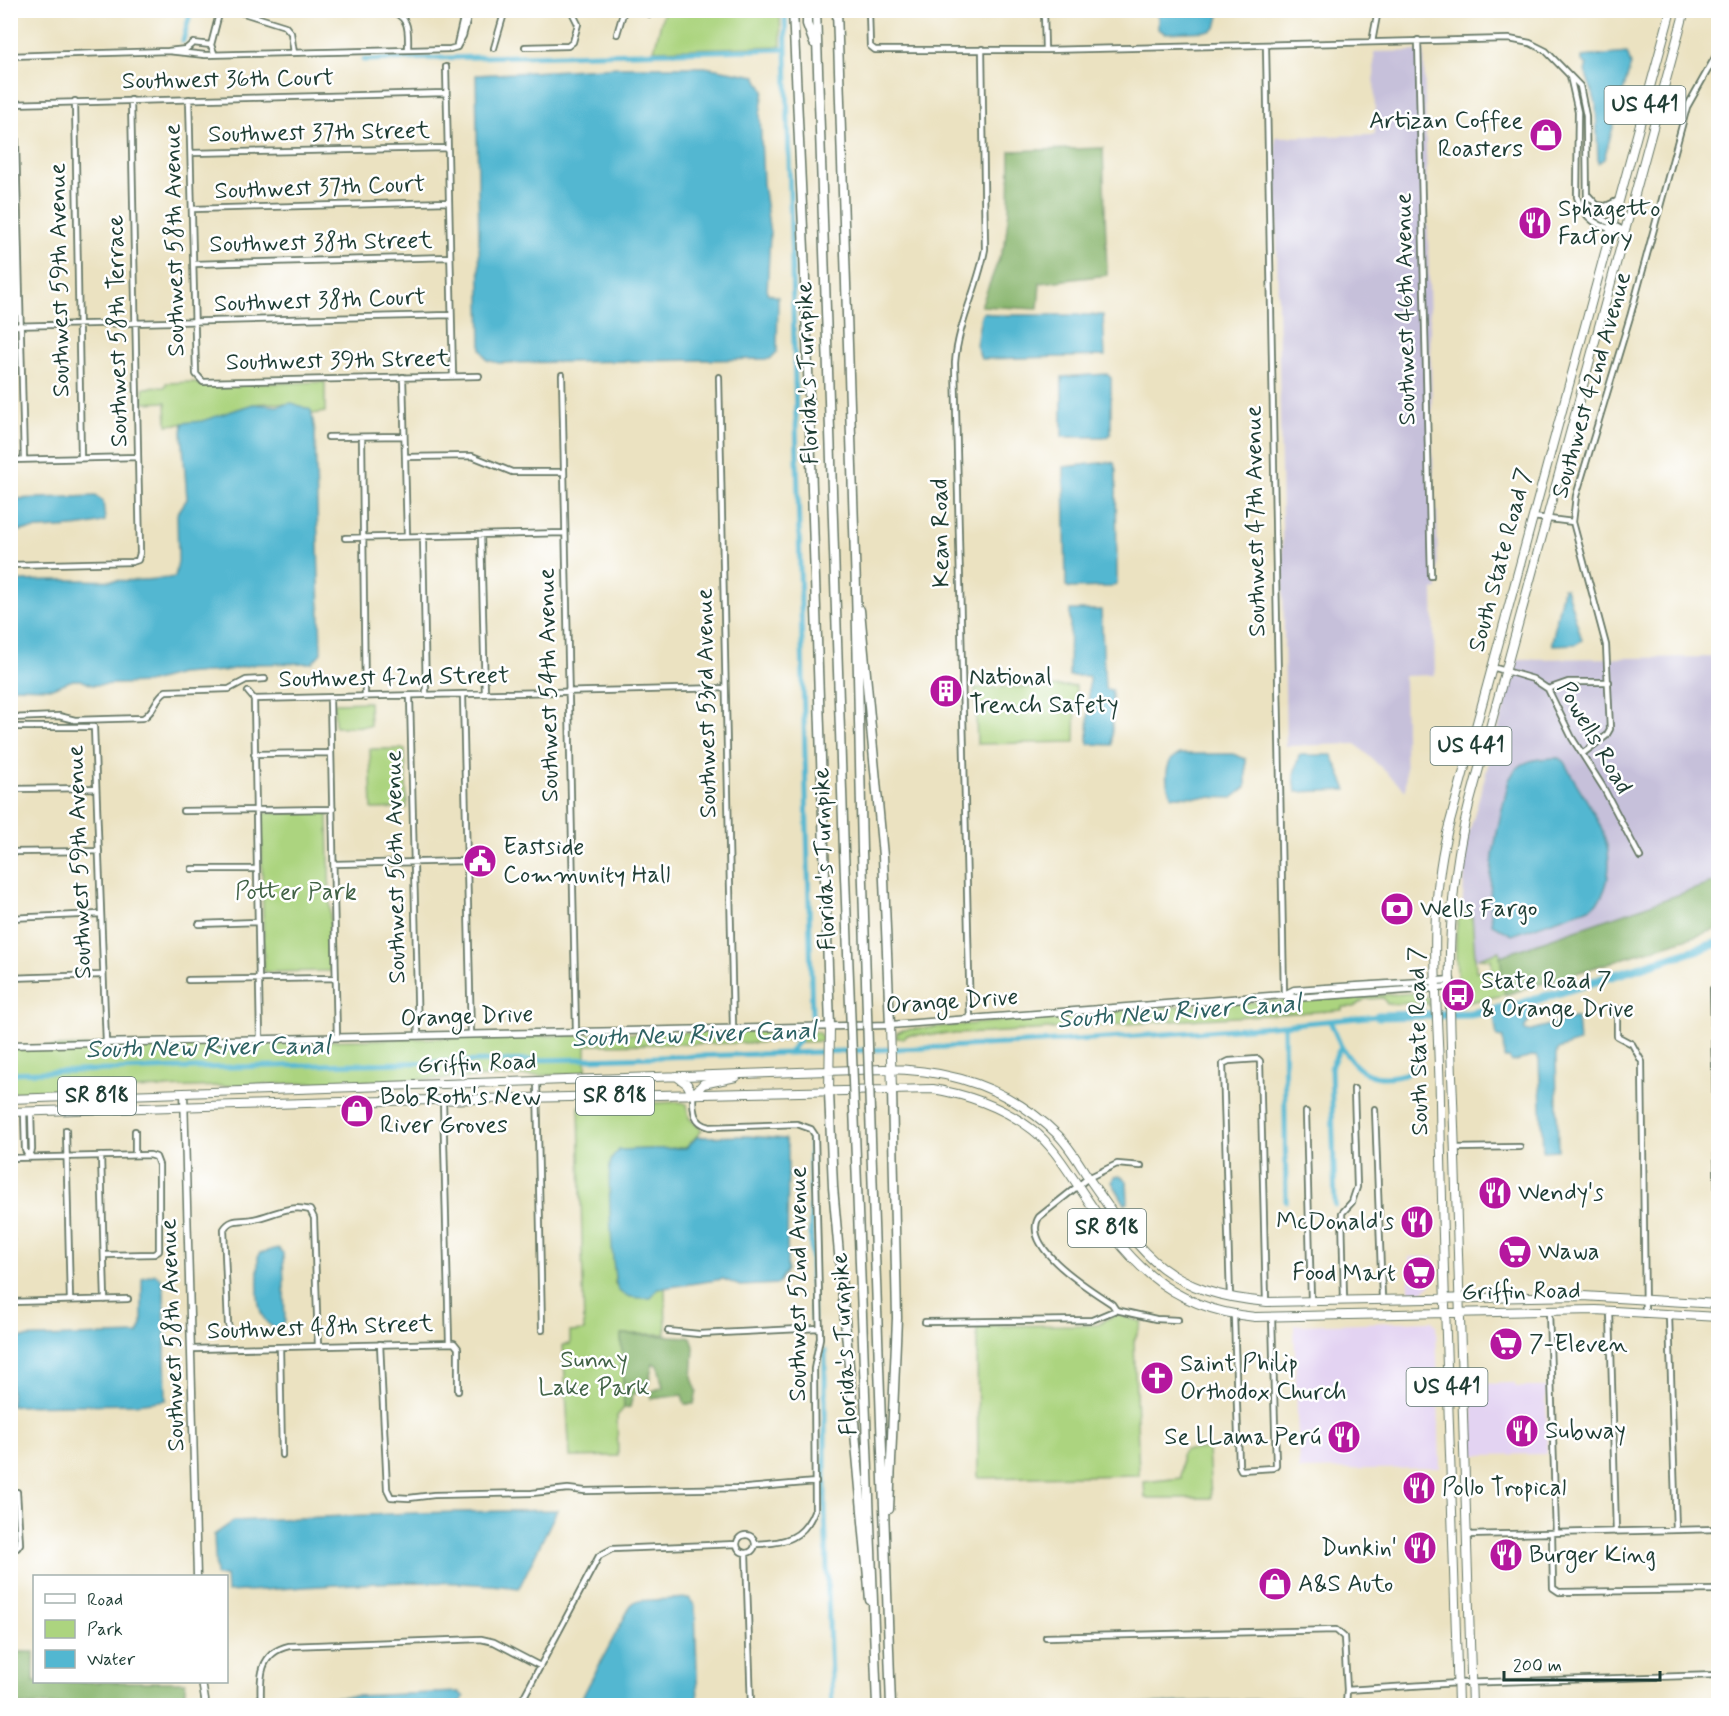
<svg xmlns="http://www.w3.org/2000/svg" width="1729" height="1716" viewBox="0 0 1729 1716" font-family="Mynerve,sans-serif">
  <rect width="100%" height="100%" fill="#fff"/>
  <filter id="ink" filterUnits="userSpaceOnUse"><feTurbulence type="fractalNoise" baseFrequency=".0167" numOctaves="2"/><feDisplacementMap in="SourceGraphic" scale="12" xChannelSelector="R" yChannelSelector="G"/><feConvolveMatrix kernelMatrix="1 2 1 2 8 2 1 2 1" color-interpolation-filters="sRGB"/></filter>
  <filter id="wash" filterUnits="userSpaceOnUse"><feTurbulence type="fractalNoise" baseFrequency=".008" numOctaves="4" result="noise"/><feDisplacementMap in="SourceGraphic" scale="24" xChannelSelector="R" yChannelSelector="G"/><feGaussianBlur stdDeviation="1.35" result="paint"/><feColorMatrix in="noise" values="0 0 0 0 0 0 0 0 0 0 0 0 0 0 0 0 0 1.4 0 .05"/><feComposite in="paint" operator="in"/></filter>
  <g filter="url(#wash)">
    <rect width="100%" height="100%" fill="#ebe2c1"/>
    <path fill="#e3d3f2" d="M1409 1257H1433L1434 1281 1424 1291 1409 1292Z
      M1432 1321 1436 1325 1440 1468 1299 1470 1294 1325Z
      M1515 1383 1516 1387H1546L1547 1454 1473 1455 1472 1384Z"/>
    <path fill="#c6c0da" d="M1424 51 1434 511H1437L1438 589 1433 590 1435 675 1404 676 1406 791 1356 744 1286 746 1275 137 1375 135 1374 52Z
      M1718 657V881L1500 956V952L1474 960 1472 916 1468 912H1462L1467 840 1518 659Z"/>
    <path fill="#acd47f" stroke="#66885a" stroke-width="1.5" d="M664 11H780L781 46 654 50Z
      M195 382 199 385 325 382V412L313 414C308 403 263 401 252 405 236 409 220 417 204 421 192 424 179 424 167 425L166 402 143 403V388L165 387 166 383Z
      M1076 686 1075 742 977 744 975 688Z
      M369 702 370 726 335 727 334 703Z
      M370 749H405L407 808 372 809Z
      M328 812 331 971 264 972 261 813Z
      M1462 912H1468L1472 916 1476 971H1492L1491 959 1478 958 1500 951 1505 995 1459 1004C1459 986 1450 924 1462 912Z
      M1415 993 1428 997 1430 1006 1426 1003 1387 1004 1383 998 1365 999 1354 1007H1342V1010L987 1033 907 1035 904 1038H896L897 1033 903 1030 1150 1008Z
      M750 1031 818 1032 825 1041 801 1042 797 1039 755 1043 586 1045V1074L11 1093 10 1048Z
      M679 1102 687 1104 689 1118 702 1130 686 1148 619 1150 611 1161 615 1284 657 1289 665 1288 666 1334H621L624 1408 617 1416 618 1456 570 1457 563 1345 570 1344V1332L584 1331 579 1106Z
      M1116 1314 1142 1322 1134 1341 1139 1475 978 1478 977 1326 1096 1325Z
      M1208 1449 1211 1498H1145L1144 1482 1181 1478V1455L1185 1450Z"/>
    <path fill="#89b66e" stroke="#547a51" stroke-width="1.5" d="M1103 148 1107 275 1040 283 1038 309 981 306 1005 243 1009 210 1010 151Z
      M1718 881V929L1505 995 1500 956Z
      M621 1334 691 1337 694 1347 692 1378 697 1391 694 1404H685L682 1395 651 1399 652 1391 663 1387 658 1366 653 1363 647 1389 633 1394 630 1407 624 1408Z
      M11 1652H34V1682H185V1705H11Z"/>
    <path fill="#52b7d1" stroke="#387a82" stroke-width="1.5" d="M1158 11V10L1220 11 1216 28 1211 31 1165 33 1158 29Z
      M1627 53 1631 64 1604 159 1598 163 1596 103 1585 71 1587 65 1582 61V57Z
      M619 67H705L756 76 764 91 760 114 763 183 770 234 767 293 778 297 777 352 770 359 499 363 487 360 481 349 476 75Z
      M984 312 994 315H1103L1105 356 981 359 976 345 981 315Z
      M1107 374 1111 378V434L1107 437H1062V377Z
      M292 403 311 410 315 431 321 653 312 663 257 664 223 671 180 674 147 683 92 685 81 680H73L52 688 11 687V582C65 576 120 585 175 577L178 561 177 514 187 499 182 433 183 423 202 421 253 404 277 406Z
      M1109 462 1114 463 1116 470 1117 583 1111 587 1070 588 1066 586 1064 467Z
      M96 496 103 501 105 521C75 530 42 527 11 532V499Z
      M1563 588H1566L1582 640 1576 644 1553 645 1552 642Z
      M1070 610H1101L1105 689 1112 690V745L1088 744 1089 676H1069Z
      M1180 754H1233L1246 759V787L1232 798 1172 796C1165 785 1165 771 1171 759Z
      M1299 755H1332L1347 790 1296 792 1294 775Z
      M1559 758 1564 762C1576 785 1594 808 1603 833 1612 855 1612 892 1592 907L1512 935 1492 924C1486 874 1497 828 1509 780 1519 759 1538 758 1559 758Z
      M1515 1006H1529L1533 1014 1524 1029 1528 1031 1577 1017 1579 1042 1558 1049 1556 1055 1558 1150 1543 1151 1539 1060 1536 1056 1512 1062 1509 1058H1504L1503 1038 1497 1037 1493 1010Z
      M747 1136 785 1139 788 1149 787 1270 778 1284 740 1286 723 1279 657 1289 651 1298C641 1298 627 1299 619 1291 612 1284 607 1175 611 1161 612 1158 616 1153 619 1150L686 1148 697 1137Z
      M1120 1176 1127 1181 1128 1203 1125 1204 1112 1182 1114 1177Z
      M278 1248 283 1253 285 1322 277 1329C251 1320 259 1280 258 1257L260 1253Z
      M155 1274 161 1279 164 1291 166 1400 136 1404 11 1406V1338L138 1334 142 1324V1278Z
      M557 1510 519 1588C423 1575 323 1587 227 1592L226 1576H216L214 1535 234 1521 413 1513Z
      M689 1598 695 1606 698 1705H578L631 1605 636 1601Z
      M459 1692 464 1697 459 1705H277V1699Z
      M1333 1697V1706L938 1705 1137 1704Z"/>
    <g fill="none" stroke-linecap="round" stroke-linejoin="round">
      <path stroke="#52b7d1" stroke-width="5" d="M785 10 812 1015
        M183 41 191 10
        M363 60 786 49
        M1330 1021 1341 1046 1331 1067 1335 1205
        M1284 1025 1286 1201
        M1341 1046C1358 1075 1375 1083 1408 1073L1421 1051
        M789 1053 799 1040
        M10 1073C466 1058 924 1062 1378 1016
        M810 1140 812 1322
        M825 1351V1510L832 1706"/>
      <path stroke="#52b7d1" stroke-width="9" d="M1378 1016 1470 1014 1515 1006 1718 943"/>
    </g>
  </g>
  <g filter="url(#ink)">
    <g fill="none" stroke-linecap="round" stroke-linejoin="round">
      <g stroke="#667765" stroke-width="8">
        <path id="minor" d="M234 10 285 26 291 33 294 53
          M388 10C411 17 408 30 408 50
          M869 10 870 46 875 50H1045L1509 39 1530 43 1546 51 1580 86 1586 116 1587 204 1602 219 1625 231
          M1044 10 1045 50
          M649 14V10
          M617 34 624 10
          M1418 40 1431 576
          M1372 42 1378 10
          M457 44 465 10
          M1266 46 1284 995
          M457 47 463 36 470 10
          M525 47 568 46 573 42 578 24 571 10
          M494 48 505 10
          M168 51 205 55 450 49 457 47
          M214 53 211 45 220 10
          M10 56 168 51 186 49 193 43 211 45
          M446 67 453 376
          M1570 76 1578 112 1577 197C1584 219 1599 229 1622 230
          M189 99 196 374 203 382 479 376
          M75 101 81 458
          M15 103 24 459
          M10 104 446 93
          M191 153 447 148
          M1587 194 1597 205 1606 206 1619 200
          M193 209 448 202
          M194 264 449 257
          M10 326 450 315
          M562 375 576 1031
          M403 377 407 536
          M719 377 733 1028
          M328 437 404 436
          M362 437 365 698
          M405 457 472 456 512 472H563
          M10 460 138 457
          M1533 517 1573 522 1576 496 1630 317 1687 107 1718 52
          M1573 522 1606 645 1610 729 1606 736 1582 754
          M481 535 485 694
          M423 536 426 695
          M345 538 564 533
          M10 565 132 562 138 560 140 553 131 100
          M1492 667 1533 679 1548 689 1572 738 1603 787 1640 857
          M1548 689 1568 682H1609
          M248 692 254 699 725 688
          M463 695 471 1034
          M410 697 418 1036
          M330 698 337 1038
          M254 699 260 1039
          M10 718 59 716 75 720 143 718C155 712 155 697 166 691L229 689 246 680 265 679
          M10 727H94L106 1042
          M254 754 331 753
          M10 789 96 788
          M183 811 333 809
          M10 852 99 851
          M334 864 466 861
          M192 869H256
          M10 918 101 914
          M199 924 257 922
          M10 978 101 975
          M188 980 335 978
          M1713 989 1718 1207
          M1617 1009V1036L1632 1044 1642 1062 1645 1314
          M970 1021 955 363C958 323 978 288 985 249L982 49
          M537 1081 542 1330
          M693 1095C693 1111 693 1123 710 1127L797 1124 811 1129 815 1135 820 1338 814 1369 815 1509C804 1539 785 1543 756 1544
          M443 1100 449 1342
          M1375 1109 1382 1298
          M24 1112 25 1150 29 1158
          M1306 1112 1311 1300
          M66 1130 70 1300
          M135 1131V1155
          M1455 1148 1520 1147
          M101 1156 105 1300
          M10 1158 150 1155 156 1157 159 1165V1251L154 1254 104 1255
          M29 1158 32 1150 31 1111
          M10 1198 13 1302
          M1230 1297 1223 1064 1229 1061 1258 1059 1260 1061 1266 1302
          M1344 1300 1342 1213 1352 1202 1357 1187 1354 1089
          M10 1302 128 1299
          M1116 1310 1112 1304C1091 1290 1020 1247 1039 1217L1088 1178 1117 1164 1141 1166
          M1549 1311 1556 1533
          M1610 1311 1616 1532
          M1234 1315 1239 1466 1241 1470 1273 1468 1276 1465 1272 1317
          M1669 1316 1676 1530
          M925 1322 1092 1320 1116 1310 1156 1319 1178 1320
          M668 1331 699 1334 819 1328
          M231 1333 228 1324 224 1229C231 1217 242 1222 254 1219 274 1215 289 1204 310 1210L314 1218 318 1346
          M380 1344 387 1489 391 1497 409 1498 434 1495 532 1493 568 1489 585 1491 747 1488 816 1482
          M280 1347 282 1455
          M192 1349 454 1343 458 1348V1391
          M10 1492H17L20 1544 17 1548H10
          M1552 1533 1553 1588 1559 1592 1718 1590
          M737 1544a9 9 0 1 1 18 0a9 9 0 1 1-18 0Z
          M1466 1535 1718 1529
          M746 1553 751 1706
          M1046 1637 1336 1630 1344 1637 1347 1690 1458 1683 1718 1675
          M261 1706C260 1679 258 1653 289 1646L481 1639 494 1642 540 1666
          M519 1706 599 1556 612 1549 737 1544
          M1346 1706 1347 1690"/>
      </g>
      <g stroke="#667765" stroke-width="9">
        <path id="tertiary" d="M1284 995 1294 990 1451 980
          M10 1045 890 1025 1284 995 1295 998 1451 987
          M184 1093 197 1576
          M202 1682 206 1706"/>
      </g>
      <g stroke="#667765" stroke-width="10">
        <path id="primary" d="M890 1025 892 1090
          M676 1076 687 1084 693 1095
          M829 1092 830 1027
          M693 1095 703 1084 736 1077
          M10 1099 884 1069C949 1069 1010 1088 1058 1135 1071 1148 1081 1167 1092 1183 1145 1260 1169 1293 1267 1302L1583 1296 1718 1304
          M10 1112 341 1102 933 1089C970 1095 1003 1107 1033 1130 1053 1146 1065 1167 1079 1187 1126 1258 1164 1308 1255 1317L1596 1310 1718 1317
          M1458 1706C1453 1505 1443 1304 1440 1103 1439 1014 1426 920 1447 833L1671 10
          M1472 1706C1467 1523 1460 1340 1455 1157 1452 1040 1439 919 1469 805L1685 10"/>
      </g>
      <g stroke="#667765" stroke-width="11">
        <path id="motorway" d="M793 10 804 250 830 1027
          M807 10V24L814 43
          M816 10 844 851
          M837 10 856 588 862 851
          M860 610 883 856 890 1025
          M829 1092 833 1187 870 1600
          M854 1107 877 1706
          M870 1111 891 1706
          M889 1509 897 1318 892 1090"/>
      </g>
      <use href="#minor" stroke="#fff" stroke-width="4.5"/>
      <use href="#tertiary" stroke="#fff" stroke-width="6"/>
      <use href="#primary" stroke="#fff" stroke-width="8"/>
      <use href="#motorway" stroke="#fff" stroke-width="8"/>
      <g stroke="#667765" stroke-width="11" stroke-linecap="butt">
        <path id="motorway-bridge" d="M844 851 854 1107
          M862 851 870 1111"/>
      </g>
      <use href="#motorway-bridge" stroke="#fff" stroke-width="8"/>
    </g>
  </g>
  <defs>
    <g id="shop-disc" transform="scale(1.725)"><circle r="9.5" fill="#b5179e" stroke="#fff"/><path d="M-5-2.5h2.3a2.7 3.5 0 0 1 5.4 0H5L5.5 6h-11ZM-1.5-2.5h3a1.5 2.3 0 0 0-3 0Z" fill="#fff"/></g>
    <g id="restaurant-disc" transform="scale(1.725)"><circle r="9.5" fill="#b5179e" stroke="#fff"/><path d="M-5-6h1v4h1v-4h1v4h1v-4h1v5L-1.5 .5V6h-2V.5L-5-1ZM5-6V6H3V1.5H1.5Q1.5-4 5-6Z" fill="#fff"/></g>
    <g id="building-disc" transform="scale(1.725)"><circle r="9.5" fill="#b5179e" stroke="#fff"/><path d="M-4-6H4V6H1V3H-1V6H-4ZM-2.5-4.3h1.7v1.8h-1.7ZM.8-4.3h1.7v1.8H.8ZM-2.5-1h1.7V.8h-1.7ZM.8-1h1.7V.8H.8Z" fill="#fff"/></g>
    <g id="civic-disc" transform="scale(1.725)"><circle r="9.5" fill="#b5179e" stroke="#fff"/><path d="M-.6-6.5H3V-4.5H.6V-3L4-1V1h2V6H-6V1h2V-1L-.6-3ZM-1.2 2.5V6h2.4V2.5Z" fill="#fff"/></g>
    <g id="bank-disc" transform="scale(1.725)"><circle r="9.5" fill="#b5179e" stroke="#fff"/><path d="M-6-4H6V4H-6ZM0-2.3a2.3 2.3 0 1 0 0 4.6a2.3 2.3 0 1 0 0-4.6Z" fill="#fff"/></g>
    <g id="bus-disc" transform="scale(1.725)"><circle r="9.5" fill="#b5179e" stroke="#fff"/><path d="M-5-6H5V4H4V6H2V4H-2V6H-4V4H-5ZM-3.5-4V0h7V-4ZM-3.5 1.2v1.5H-2V1.2ZM2 1.2v1.5H3.5V1.2Z" fill="#fff"/></g>
    <g id="supermarket-disc" transform="scale(1.725)"><circle r="9.5" fill="#b5179e" stroke="#fff"/><path d="M-6-5.5h2.5l.6 2H6L4.5 2H-2.5L-4.4-4H-6ZM-1.5 3.2a1.3 1.3 0 1 0 .1 0ZM3 3.2a1.3 1.3 0 1 0 .1 0Z" fill="#fff"/></g>
    <g id="church-disc" transform="scale(1.725)"><circle r="9.5" fill="#b5179e" stroke="#fff"/><path d="M-1.2-6h2.4v3.5h3.3v2.4h-3.3V6h-2.4V-.1h-3.3v-2.4h3.3Z" fill="#fff"/></g>
  </defs>
  <g fill-rule="evenodd">
    <use href="#shop-disc" x="1546" y="135"/>
    <use href="#restaurant-disc" x="1535" y="223"/>
    <use href="#building-disc" x="946" y="691"/>
    <use href="#civic-disc" x="480" y="861"/>
    <use href="#bank-disc" x="1397" y="909"/>
    <use href="#bus-disc" x="1458" y="995"/>
    <use href="#shop-disc" x="357" y="1111"/>
    <use href="#restaurant-disc" x="1495" y="1193"/>
    <use href="#restaurant-disc" x="1417" y="1222"/>
    <use href="#supermarket-disc" x="1515" y="1252"/>
    <use href="#supermarket-disc" x="1419" y="1273"/>
    <use href="#supermarket-disc" x="1506" y="1344"/>
    <use href="#church-disc" x="1157" y="1378"/>
    <use href="#restaurant-disc" x="1522" y="1431"/>
    <use href="#restaurant-disc" x="1344" y="1437"/>
    <use href="#restaurant-disc" x="1419" y="1488"/>
    <use href="#restaurant-disc" x="1420" y="1548"/>
    <use href="#restaurant-disc" x="1506" y="1555"/>
    <use href="#shop-disc" x="1275" y="1584"/>
  </g>
  <g text-anchor="middle" dominant-baseline="central" stroke-width="5" stroke-linejoin="round" paint-order="stroke">
    <g fill="#fff" stroke="#627771" stroke-width="1.5">
      <rect x="1604.5" y="86" width="81" height="38" rx="4.5"/>
      <rect x="1430.5" y="727" width="81" height="38" rx="4.5"/>
      <rect x="58" y="1077" width="78" height="38" rx="4.5"/>
      <rect x="576" y="1077" width="78" height="38" rx="4.5"/>
      <rect x="1068" y="1209" width="78" height="38" rx="4.5"/>
      <rect x="1406.5" y="1368" width="81" height="38" rx="4.5"/>
    </g>
    <g font-size="22" font-weight="bold" fill="#1f3d34">
      <text x="1645" y="105">US 441</text>
      <text x="1471" y="746">US 441</text>
      <text x="97" y="1096">SR 818</text>
      <text x="615" y="1096">SR 818</text>
      <text x="1107" y="1228">SR 818</text>
      <text x="1447" y="1387">US 441</text>
    </g>
    <g font-size="24" fill="#1f3d34" stroke="#fff">
      <text transform="translate(228 80) rotate(-1)">Southwest 36th Court</text>
      <text transform="translate(319 133) rotate(-1)">Southwest 37th Street</text>
      <text transform="translate(320 188) rotate(-2)">Southwest 37th Court</text>
      <text transform="translate(175 240) rotate(-91)">Southwest 58th Avenue</text>
      <text transform="translate(321 243) rotate(-1)">Southwest 38th Street</text>
      <text transform="translate(60 280) rotate(-91)">Southwest 59th Avenue</text>
      <text transform="translate(320 301) rotate(-2)">Southwest 38th Court</text>
      <text transform="translate(1406 309) rotate(-91)">Southwest 46th Avenue</text>
      <text transform="translate(118 331) rotate(-91)">Southwest 58th Terrace</text>
      <text transform="translate(338 361) rotate(-1)">Southwest 39th Street</text>
      <text transform="translate(808 373) rotate(-92)">Florida's Turnpike</text>
      <text transform="translate(1592 385) rotate(-74)">Southwest 42nd Avenue</text>
      <text transform="translate(1256 521) rotate(-91)">Southwest 47th Avenue</text>
      <text transform="translate(941 533) rotate(-91)">Kean Road</text>
      <text transform="translate(1501 560) rotate(-75)">South State Road 7</text>
      <text transform="translate(394 678) rotate(-1)">Southwest 42nd Street</text>
      <text transform="translate(549 685) rotate(-91)">Southwest 54th Avenue</text>
      <text transform="translate(707 703) rotate(-91)">Southwest 53rd Avenue</text>
      <text transform="translate(1594 738) rotate(60)">Powells Road</text>
      <text transform="translate(825 859) rotate(-92)">Florida's Turnpike</text>
      <text transform="translate(80 862) rotate(-92)">Southwest 59th Avenue</text>
      <text transform="translate(396 867) rotate(-91)">Southwest 56th Avenue</text>
      <text transform="translate(952 1002) rotate(-4)">Orange Drive</text>
      <text transform="translate(467 1017) rotate(-2)">Orange Drive</text>
      <text transform="translate(1419 1041) rotate(-91)">South State Road 7</text>
      <text transform="translate(477 1064) rotate(-2)">Griffin Road</text>
      <text transform="translate(798 1284) rotate(-90)">Southwest 52nd Avenue</text>
      <text transform="translate(1521 1292) rotate(-1)">Griffin Road</text>
      <text transform="translate(320 1328) rotate(-2)">Southwest 48th Street</text>
      <text transform="translate(173 1335) rotate(-92)">Southwest 58th Avenue</text>
      <text transform="translate(845 1344) rotate(-93)">Florida's Turnpike</text>
    </g>
    <g font-size="24" fill="#1f3d34" stroke="#fff" text-anchor="start">
      <text x="1523" y="121" text-anchor="end">Artizan Coffee<tspan x="1523" dy="28">Roasters</tspan></text>
      <text x="1558" y="209">Sphagetto<tspan x="1558" dy="28">Factory</tspan></text>
      <text x="969" y="677">National<tspan x="969" dy="28">Trench Safety</tspan></text>
      <text x="503" y="847">Eastside<tspan x="503" dy="28">Community Hall</tspan></text>
      <text x="1420" y="909">Wells Fargo</text>
      <text x="1481" y="981">State Road 7<tspan x="1481" dy="28">&amp; Orange Drive</tspan></text>
      <text x="380" y="1097">Bob Roth's New<tspan x="380" dy="28">River Groves</tspan></text>
      <text x="1518" y="1193">Wendy's</text>
      <text x="1394" y="1222" text-anchor="end">McDonald's</text>
      <text x="1538" y="1252">Wawa</text>
      <text x="1396" y="1273" text-anchor="end">Food Mart</text>
      <text x="1529" y="1344">7-Eleven</text>
      <text x="1180" y="1364">Saint Philip<tspan x="1180" dy="28">Orthodox Church</tspan></text>
      <text x="1545" y="1431">Subway</text>
      <text x="1321" y="1437" text-anchor="end">Se LLama Perú</text>
      <text x="1442" y="1488">Pollo Tropical</text>
      <text x="1397" y="1548" text-anchor="end">Dunkin'</text>
      <text x="1529" y="1555">Burger King</text>
      <text x="1298" y="1584">A&amp;S Auto</text>
    </g>
    <g font-size="24" fill="#426347" stroke="#fff">
      <text x="296" y="892">Potter Park</text>
      <text x="594" y="1360">Sunny<tspan x="594" dy="28">Lake Park</tspan></text>
    </g>
    <g font-size="26" font-style="italic" fill="#2e6263" stroke="#fff">
      <text transform="translate(1179 1012) rotate(-4)">South New River Canal</text>
      <text transform="translate(694 1035) rotate(-2)">South New River Canal</text>
      <text transform="translate(208 1048) rotate(-1)">South New River Canal</text>
    </g>
  </g>
  <rect width="1729" height="1716" fill="none" stroke="#fff" stroke-width="36"/>
  <rect x="33" y="1575" width="195" height="108" fill="#ffffff" stroke="#a5b1ae" stroke-width="1.5"/>
  <rect x="45" y="1594" width="30" height="9" fill="#ffffff" stroke="#a5b1ae" stroke-width="1.5"/>
  <text x="87" y="1605" font-size="18" fill="#1f3d34">Road</text>
  <rect x="45" y="1620" width="30" height="18" fill="#acd47f" stroke="#a5b1ae" stroke-width="1.5"/>
  <text x="87" y="1635" font-size="18" fill="#1f3d34">Park</text>
  <rect x="45" y="1650" width="30" height="18" fill="#52b7d1" stroke="#a5b1ae" stroke-width="1.5"/>
  <text x="87" y="1665" font-size="18" fill="#1f3d34">Water</text>
  <path d="M1504 1671v9h156v-9" fill="none" stroke="#1f3d34" stroke-width="3"/>
  <text x="1513" y="1671" font-size="18" fill="#1f3d34" stroke="#ffffff" stroke-width="4.5" paint-order="stroke">200 m</text>
</svg>
